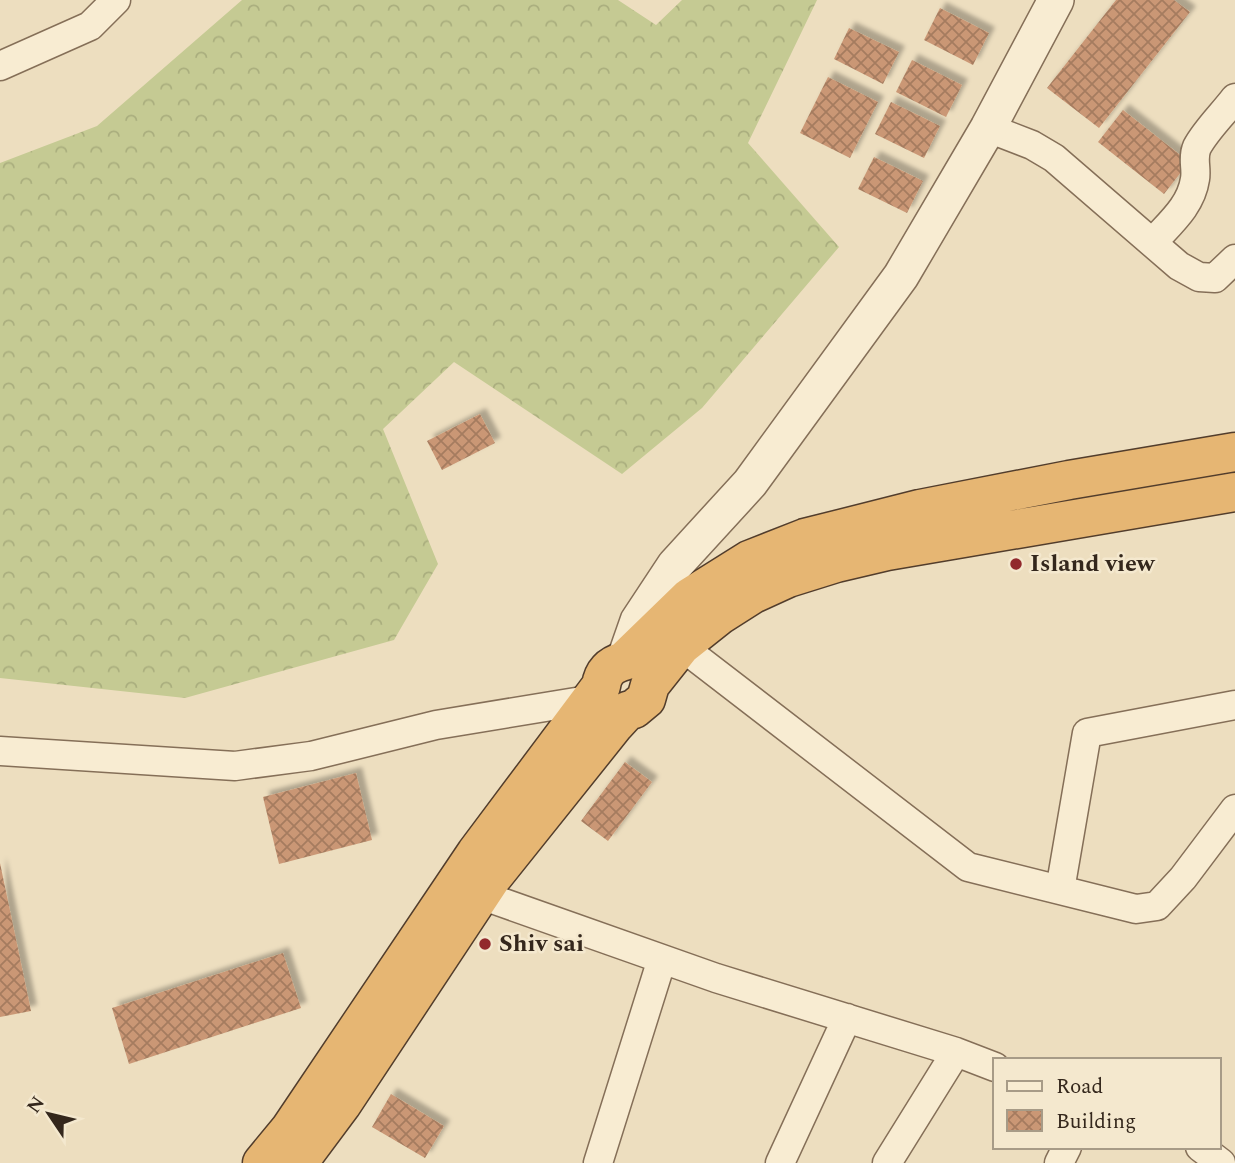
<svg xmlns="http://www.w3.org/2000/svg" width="1235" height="1163" viewBox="0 0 1235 1163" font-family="Spectral,serif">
  <defs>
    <pattern id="forest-crowns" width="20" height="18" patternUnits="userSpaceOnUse" patternTransform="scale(1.75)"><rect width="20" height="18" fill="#c5ca93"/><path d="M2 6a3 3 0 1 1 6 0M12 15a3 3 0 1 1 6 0" fill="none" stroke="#aaae7e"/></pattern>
    <pattern id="building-cross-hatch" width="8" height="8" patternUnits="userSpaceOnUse" patternTransform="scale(1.75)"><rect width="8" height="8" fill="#ca9775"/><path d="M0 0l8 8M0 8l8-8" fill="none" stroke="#a57b5f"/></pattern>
    <filter id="shadow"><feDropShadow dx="6" dy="-6" stdDeviation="2" flood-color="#0004"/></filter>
  </defs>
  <rect width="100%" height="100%" fill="#eddebf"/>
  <path fill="url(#forest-crowns)" d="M242 0H618L656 25 682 0H817L748 143 839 247 702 408 622 474 454 362 383 429 438 564 394 640 185 698 0 678V163L97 126Z"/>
  <path fill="url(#building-cross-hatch)" filter="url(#shadow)" d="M1116 0H1174L1190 12 1099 128 1047 88Z
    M940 8 989 33 973 65 924 40Z
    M849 28 899 52 883 84 834 59Z
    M912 60 962 85 946 117 896 92Z
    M828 77 878 102 850 158 800 133Z
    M891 102 940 126 924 158 875 134Z
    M1123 110 1189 162 1164 194 1098 142Z
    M874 157 923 181 907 213 858 189Z
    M480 414 495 443 442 470 427 441Z
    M625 762 652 782 608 841 581 821Z
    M356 773 372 840 279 864 263 797Z
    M0 863 31 1011 0 1017Z
    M283 953 301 1008 129 1064 112 1008Z
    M391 1094 444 1126 425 1158 372 1127Z"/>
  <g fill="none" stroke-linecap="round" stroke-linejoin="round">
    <g stroke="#856f58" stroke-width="31">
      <path id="minor" d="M0 66 90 26 116 0
        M988 128 1032 145 1054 158 1179 266 1199 277 1215 278 1235 259
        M1153 242C1170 223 1191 206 1195 179 1197 168 1192 158 1197 147 1206 130 1223 114 1235 98
        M681 646 968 867 1136 909 1157 906 1183 878 1235 809
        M0 751 235 766 311 756 436 725 588 700
        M1060 890 1087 733 1235 705
        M481 895 716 978 956 1052 995 1067
        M1200 1147 1221 1163
        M598 1163 662 959
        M780 1163 847 1018
        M887 1163 956 1052
        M1059 1163 1067 1147"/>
    </g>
    <g stroke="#856f58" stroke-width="38">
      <path id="tertiary" d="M624 661 638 621 675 565 750 483 901 276 988 128 1056 0"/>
    </g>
    <g stroke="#523d2c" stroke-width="41">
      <path id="trunk" d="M262 1163 290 1129 476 853 601 686C603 672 610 665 624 661L690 597 749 560 805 538 920 509 1069 480 1235 452
        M298 1163 342 1104 491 879 615 724 627 711 634 709 646 699 650 685 681 646 720 615 753 594 788 578 836 563 887 551 1235 492"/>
    </g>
    <use href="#minor" stroke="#f8ecd2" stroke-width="28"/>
    <use href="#tertiary" stroke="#f8ecd2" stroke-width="35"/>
    <use href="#trunk" stroke="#e6b673" stroke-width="38"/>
  </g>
  <g fill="#92292c" stroke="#f4e8ce" stroke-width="2.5">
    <circle cx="1016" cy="564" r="7"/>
    <circle cx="485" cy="944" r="7"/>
  </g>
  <g text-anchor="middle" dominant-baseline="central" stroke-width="5" stroke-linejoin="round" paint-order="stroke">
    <g font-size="24" font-weight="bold" fill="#34271c" stroke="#f4e8ce" text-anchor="start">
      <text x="1030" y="564">Island view</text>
      <text x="499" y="944">Shiv sai</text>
    </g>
  </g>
  <rect x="993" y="1058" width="228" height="91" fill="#f4e8ce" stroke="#a79b87" stroke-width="2"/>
  <rect x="1007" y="1081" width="35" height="10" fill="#f8ecd2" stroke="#a79b87" stroke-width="2"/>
  <text x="1056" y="1093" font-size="21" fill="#34271c">Road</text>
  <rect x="1007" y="1110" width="35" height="21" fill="url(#building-cross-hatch)" stroke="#a79b87" stroke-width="2"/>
  <text x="1056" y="1128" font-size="21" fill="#34271c">Building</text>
  <g transform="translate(49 1114) rotate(305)" stroke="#f4e8ce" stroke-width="5" paint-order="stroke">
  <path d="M0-5L12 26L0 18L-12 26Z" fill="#34271c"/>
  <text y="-10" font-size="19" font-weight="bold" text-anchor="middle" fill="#34271c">N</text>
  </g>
</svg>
